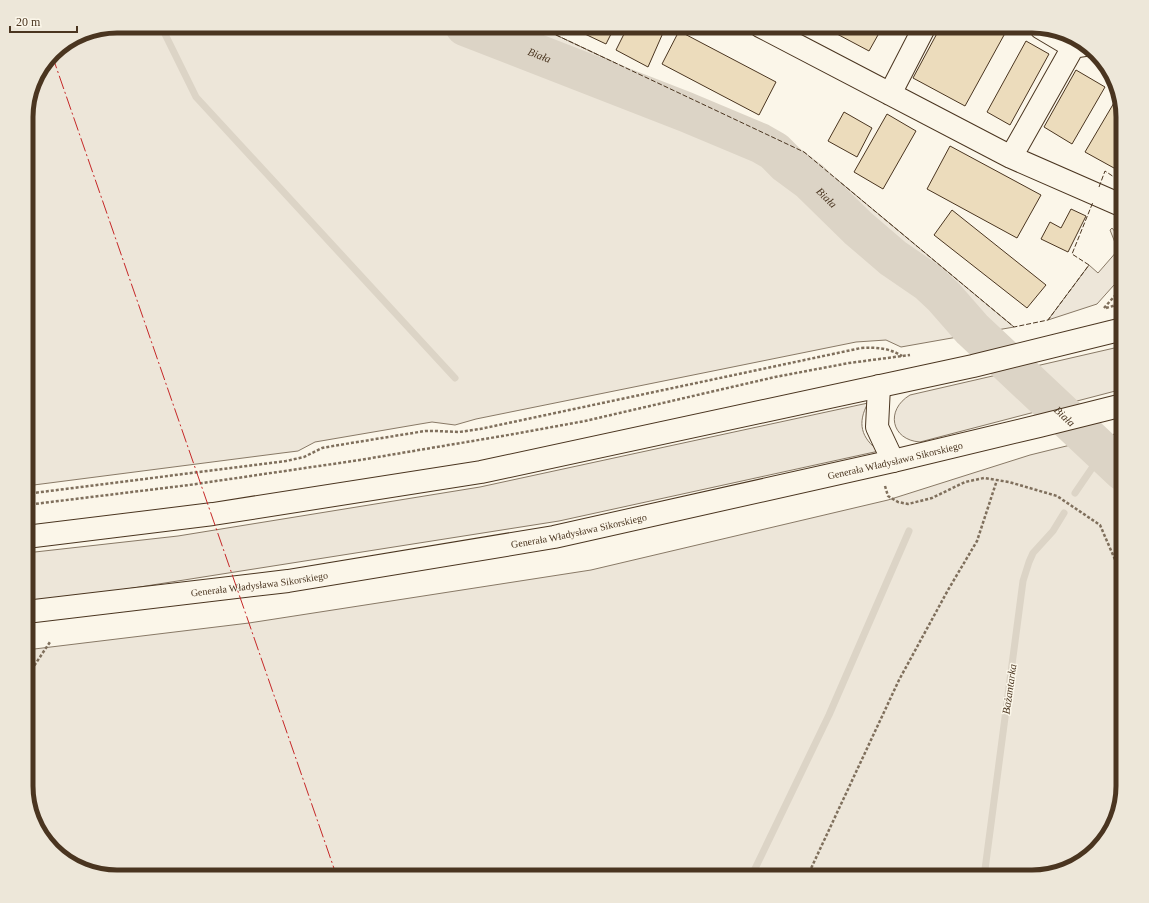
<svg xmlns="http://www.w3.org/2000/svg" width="1149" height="903" viewBox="0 0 1149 903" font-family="'Times New Roman',serif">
  <rect width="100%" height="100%" fill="#fbf6e9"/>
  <path fill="#ede6d9" stroke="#887966" d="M117 26H537L804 152 1014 327 901 347 886 340 856 342 476 419 455 425 432 422 420 424 315 442 298 451 282 453 26 486V111L35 76 57 49 82 33Z
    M1112 228 1123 241V282L1114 285 1097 304 1048 320 1089 265 1098 273 1118 250 1110 230Z
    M1123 346V389L920 442C891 440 885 410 910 395Z
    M868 403C857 423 861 438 879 451L559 521 95 594 26 602V553L178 536 480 487Z
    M1123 432V787L1116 821 1101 846 1072 868 1032 877H116L82 870 57 855 35 827 26 792V650L249 623 591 570 888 500 1030 455Z"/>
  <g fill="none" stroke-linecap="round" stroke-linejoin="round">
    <path stroke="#dcd4c6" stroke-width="7" d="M161 26 196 97 455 378
      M1075 493 1103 452
      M751 877 829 715 909 531
      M984 877 1023 581 1029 562 1033 553 1053 531 1064 513"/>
    <path stroke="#dcd4c6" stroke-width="40" id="s1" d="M465 26 686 112 760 143 774 151 787 164 810 181 858 228 893 258 928 282 944 297 972 329 1123 471"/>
  </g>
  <path fill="#ecdcbc" stroke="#4a3520" d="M568 26H615L606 44Z
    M628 26H666L648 67 616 50Z
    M822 26H883L869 51Z
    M941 26H1009L965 106 913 78Z
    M679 31 776 82 759 115 662 64Z
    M1026 41 1049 54 1010 125 987 112Z
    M1076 70 1105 87 1072 144 1044 127Z
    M1118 96 1123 117V173L1085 152Z
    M844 112 872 128 857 157 828 141Z
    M887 114 916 131 883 189 854 172Z
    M950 146 1041 195 1017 238 927 189Z
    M1071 209 1086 216 1068 252 1041 239 1050 222 1061 228Z
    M952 210 1046 285 1027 308 934 235Z"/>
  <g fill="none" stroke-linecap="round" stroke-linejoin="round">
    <g stroke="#4a3520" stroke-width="24">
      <path id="minor" d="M760 26 1011 157 1123 206
        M1041 28 1073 47 1086 45
        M890 94 925 26
        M1011 157 1073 47"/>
    </g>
    <g stroke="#4a3520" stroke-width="24">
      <g id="major">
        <path d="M879 386 877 427 893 461"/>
        <path d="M26 537 213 514 481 472 973 366 1123 329"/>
        <path id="s2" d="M26 612 288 581 554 537 893 461 1039 426 1123 405"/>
      </g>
    </g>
    <path stroke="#7f6f5c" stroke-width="2.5" stroke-dasharray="3 2" stroke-linecap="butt" d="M1104 308 1120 290 1123 289
      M1106 308 1123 303
      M885 486 888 496 898 502 908 504 932 498 965 482 984 478 1009 482 1057 496 1100 525 1123 578
      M26 494 286 461 304 457 322 448 339 445 425 431H436L459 432 480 429 861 348C877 347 889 348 902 356
      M26 505 189 485 360 460 514 434 585 421 775 377 849 363 910 355
      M26 678 50 642
      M807 877 899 680 948 590 977 541 997 480"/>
    <use href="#minor" stroke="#fbf6e9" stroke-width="22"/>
    <use href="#major" stroke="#fbf6e9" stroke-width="22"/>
    <path stroke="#4a3520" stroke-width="1" stroke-dasharray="5 2" stroke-linecap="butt" d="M537 26 804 152 1014 327 1048 320 1089 265 1072 254 1093 202
      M1099 187 1105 171 1123 183"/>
    <path stroke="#c62828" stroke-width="1" stroke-dasharray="14 3 2 3" stroke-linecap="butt" d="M52 55 337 877"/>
  </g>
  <g text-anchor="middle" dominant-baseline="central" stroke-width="3" stroke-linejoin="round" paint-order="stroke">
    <g font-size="10" fill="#4a3520" stroke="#fbf6e9">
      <text stroke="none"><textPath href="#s2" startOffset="883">Generała Władysława Sikorskiego</textPath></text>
      <text stroke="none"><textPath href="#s2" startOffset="559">Generała Władysława Sikorskiego</textPath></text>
      <text stroke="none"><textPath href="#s2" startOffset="235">Generała Władysława Sikorskiego</textPath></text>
    </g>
    <g font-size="11" font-style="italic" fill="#4a3520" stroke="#fbf6e9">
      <text stroke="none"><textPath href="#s1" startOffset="80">Biała</textPath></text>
      <text stroke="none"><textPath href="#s1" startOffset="404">Biała</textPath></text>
      <text stroke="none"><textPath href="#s1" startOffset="728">Biała</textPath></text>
      <text transform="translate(1009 689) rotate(-82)">Bażantarka</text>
    </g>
  </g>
  <path d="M0 0H1149V903H0ZM117 33H1032A84 84 0 0 1 1116 117V786A84 84 0 0 1 1032 870H117A84 84 0 0 1 33 786V117A84 84 0 0 1 117 33Z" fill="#ede7d9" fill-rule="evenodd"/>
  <path fill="none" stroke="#4a3520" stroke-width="5" d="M117 33H1032A84 84 0 0 1 1116 117V786A84 84 0 0 1 1032 870H117A84 84 0 0 1 33 786V117A84 84 0 0 1 117 33Z"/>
  <path d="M10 26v6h67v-6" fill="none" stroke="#4a3520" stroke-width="2"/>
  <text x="16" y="26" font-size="12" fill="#4a3520" stroke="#fbf6e9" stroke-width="3" paint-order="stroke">20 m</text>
</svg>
